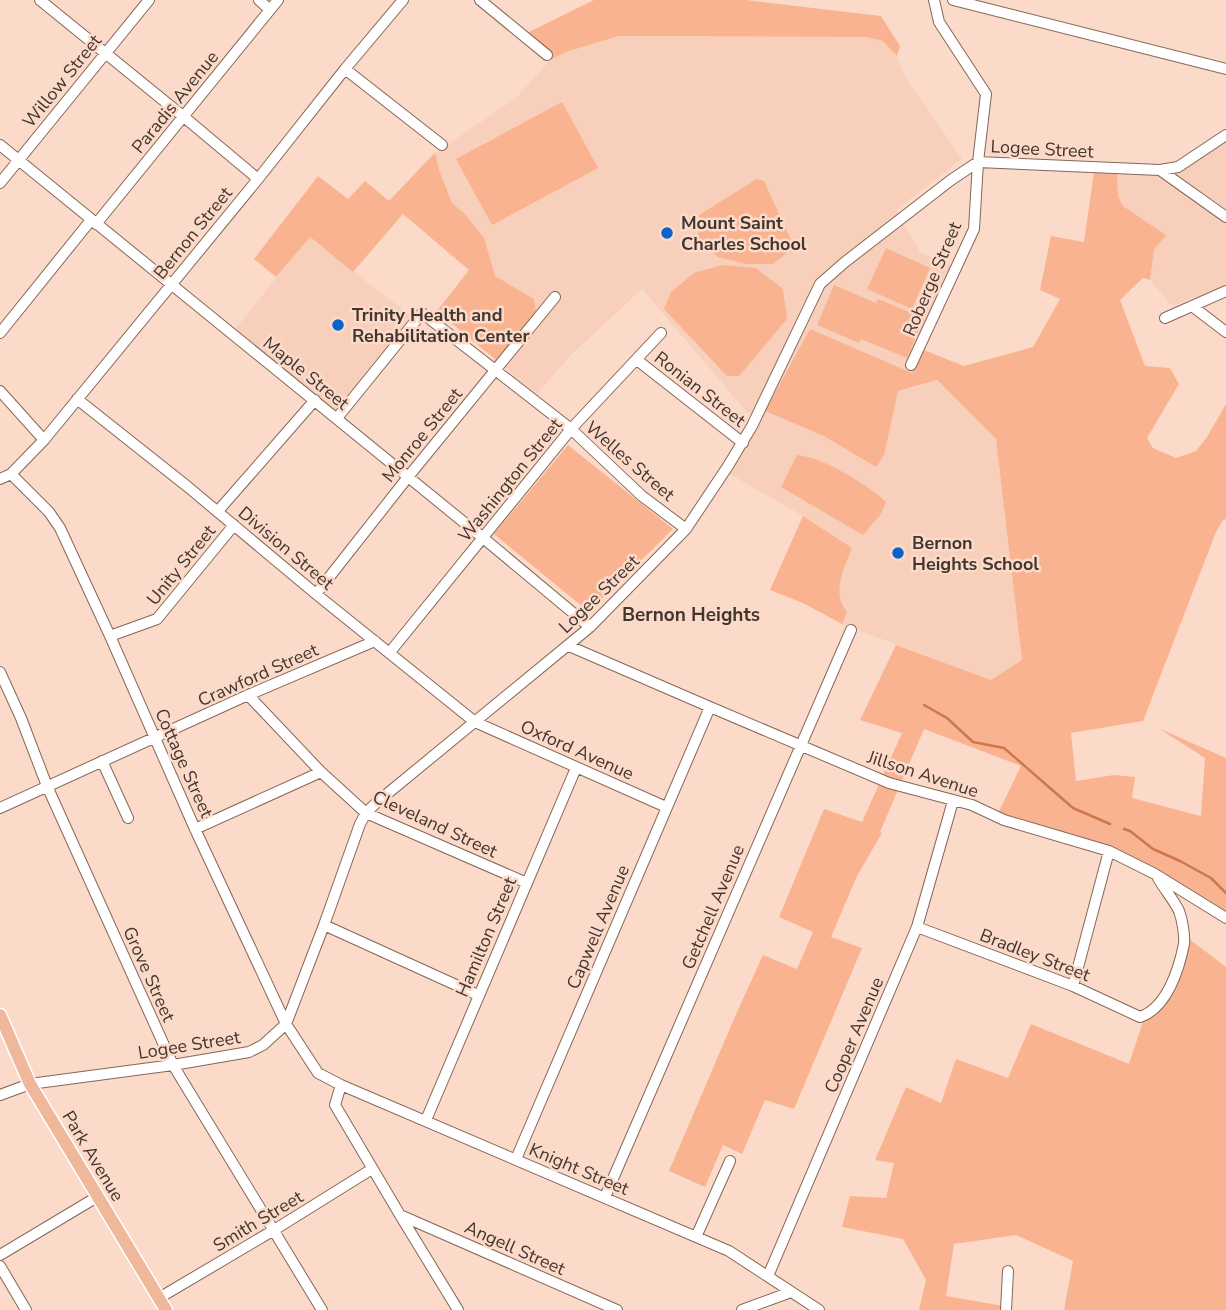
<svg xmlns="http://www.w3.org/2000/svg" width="1226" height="1310" viewBox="0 0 1226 1310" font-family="'Nunito Sans',sans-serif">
  <rect width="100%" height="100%" fill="#fcdac9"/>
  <path fill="#f8cfba" d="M619 36 867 37 883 41 897 56 904 75 962 159 896 210 920 252 958 269 924 350 912 374 810 329 765 411 898 391 917 387 936 380 996 439 1022 660 991 680 842 624 803 603 770 590 803 516 728 473 760 420 746 411 642 289 571 355 537 394 437 311 469 270 389 201 431 156 516 98 550 60 566 52Z
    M1226 137V285L1172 306 1150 280 1154 250 1166 235 1123 206 1118 196 1117 174 1173 173Z
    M309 237 415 319 337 416 233 332Z"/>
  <path fill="#fab390" d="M594 0H746L881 16 900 46 897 56 883 41 867 37 619 36 566 52 550 60 521 36Z
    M562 102 598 168 492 225 456 159Z
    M435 153 439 170 452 203 465 214 484 238 495 276 534 299 536 311 496 360 437 311 469 270 403 214 353 272 310 237 276 277 254 259 318 176 348 199 365 181 389 201Z
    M1094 172 1117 174 1118 196 1123 206 1166 235 1154 250 1150 280 1143 278 1120 300 1145 366 1170 368 1179 384 1147 438 1153 448 1176 458 1196 451 1207 437 1226 404V519L1223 520 1216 532 1143 721 1071 733 1076 781 1114 775 1135 777 1132 798 1201 816 1205 758 1158 728 1226 758V916L1136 861 997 815 1021 766 924 729 880 832 882 833 857 876 831 937 862 948 794 1109 765 1100 742 1154 723 1145 705 1187 669 1171 737 1012 763 955 797 969 813 932 779 917 824 809 862 822 902 733 860 720 896 645 991 680 1022 660 996 439 937 380 898 391 884 455 876 467 824 436 765 411 810 329 912 373 924 350 964 366 1033 347 1060 299 1040 290 1051 236 1084 242Z
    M757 179 764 181 794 247 773 264H746L718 257 698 240 699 215Z
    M886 248 930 268 912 309 867 289Z
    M722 265 756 268 783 289 787 319 739 376H727L664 309 671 292 694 273Z
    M834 285 876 303 878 299 924 318 907 358 861 339 859 343 817 325Z
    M568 445 673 529 589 612 494 534Z
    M797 455C823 457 868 485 886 502L881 514 863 535 781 487Z
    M803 516 852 548C844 567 831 594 847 612L842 624 803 603 770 590Z
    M1180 932 1226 967V1310H1064L1073 1261 1016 1235 954 1244 946 1296 1009 1307V1310H919L926 1280 903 1239 842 1227 850 1196 886 1198 894 1163 875 1160 906 1087 941 1103 956 1059 1008 1078 1031 1024 1129 1064 1145 1016 1169 989 1180 952Z"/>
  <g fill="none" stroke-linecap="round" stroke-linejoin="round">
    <path stroke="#cc784c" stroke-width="2.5" d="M924 705 947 718 973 742 1004 748 1073 808 1110 824
      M1124 829 1130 831 1153 849 1180 861 1211 878 1226 893"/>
    <g stroke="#856758" stroke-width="12">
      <path id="minor" d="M40 0 184 117 258 179
        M259 0 270 10
        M480 0 547 55
        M953 0 1226 69
        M345 69 442 145
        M0 145 482 537 590 627
        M1160 170 1226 217
        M0 183 149 0
        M96 224 278 0
        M1192 306 1226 332
        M1165 318 1226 291
        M0 333 91 220
        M637 360 743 443
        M911 365 974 229 978 162 986 94 939 22 934 0
        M0 391 44 440
        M77 399 188 487 316 594 475 722 666 807
        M337 418 422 313 571 429 642 496 686 529
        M11 474 49 512 60 528 110 636 195 829 286 1024 318 1073 341 1085 729 1251 819 1310
        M0 479 11 474 44 440 258 179 345 69 403 0
        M218 511 315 400
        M316 594 408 477 555 297
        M110 636 157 619 234 525
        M569 646 710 707 889 783 972 805 1004 820 1109 851 1155 874 1226 918
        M390 652 571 429 661 333
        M0 672 21 718 47 786 173 1065 322 1310
        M248 695 321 772 366 813 527 883
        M102 761 128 818
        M0 808 248 695 375 641
        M195 829 321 772
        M324 925 478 995
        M917 927 1073 986 1140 1017C1167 1008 1179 969 1184 944 1185 935 1182 919 1179 911 1174 900 1164 889 1158 878
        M1073 986 1109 851
        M341 1085 335 1105 400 1215 458 1310
        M0 1095 30 1084 173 1065 249 1052 263 1045 286 1024 324 925 360 824 366 813 376 803 590 627 686 529 728 466 752 426 820 284 845 262 951 180 978 162 1160 170 1178 167 1226 135
        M426 1120 576 768
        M516 1159 710 707
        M605 1197 851 630
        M400 1215 617 1310
        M696 1237 730 1161
        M0 1255 97 1197
        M0 1266 26 1310
        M768 1276 917 927 953 801
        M159 1298 274 1230 372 1169
        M742 1310 791 1292
        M1006 1310 1008 1271"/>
    </g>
    <g stroke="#fff" stroke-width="15">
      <path id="major" d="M0 1015 30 1084 166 1310"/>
    </g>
    <use href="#minor" stroke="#fff" stroke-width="10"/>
    <use href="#major" stroke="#efb89b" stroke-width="12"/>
  </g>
  <g fill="#0a62cc" stroke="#fcdac9" stroke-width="2.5">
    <circle cx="667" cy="233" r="7"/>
    <circle cx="338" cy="325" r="7"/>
    <circle cx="898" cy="553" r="7"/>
  </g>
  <g text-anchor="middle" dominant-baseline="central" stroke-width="5" stroke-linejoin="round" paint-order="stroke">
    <g font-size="18" fill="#43362f" stroke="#fcdac9">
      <text transform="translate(62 81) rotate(-51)">Willow Street</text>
      <text transform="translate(175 102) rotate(-51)">Paradis Avenue</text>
      <text transform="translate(1042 149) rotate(3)">Logee Street</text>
      <text transform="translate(193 233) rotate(-51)">Bernon Street</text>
      <text transform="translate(932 279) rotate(-67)">Roberge Street</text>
      <text transform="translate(306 373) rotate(39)">Maple Street</text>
      <text transform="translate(700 389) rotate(38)">Ronian Street</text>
      <text transform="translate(422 435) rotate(-51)">Monroe Street</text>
      <text transform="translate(630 461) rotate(41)">Welles Street</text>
      <text transform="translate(510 480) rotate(-51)">Washington Street</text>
      <text transform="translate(286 548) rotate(40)">Division Street</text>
      <text transform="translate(181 565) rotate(-51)">Unity Street</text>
      <text transform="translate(599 594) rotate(-44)">Logee Street</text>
      <text transform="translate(258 675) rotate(-24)">Crawford Street</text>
      <text transform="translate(577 750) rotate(24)">Oxford Avenue</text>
      <text transform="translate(184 763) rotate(66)">Cottage Street</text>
      <text transform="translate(923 774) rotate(18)">Jillson Avenue</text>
      <text transform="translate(435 824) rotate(25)">Cleveland Street</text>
      <text transform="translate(713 907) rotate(-67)">Getchell Avenue</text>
      <text transform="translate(598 927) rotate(-67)">Capwell Avenue</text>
      <text transform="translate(486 937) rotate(-67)">Hamilton Street</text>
      <text transform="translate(1035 955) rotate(21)">Bradley Street</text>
      <text transform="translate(149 974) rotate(66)">Grove Street</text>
      <text transform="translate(854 1035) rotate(-67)">Cooper Avenue</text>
      <text transform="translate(189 1045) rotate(-9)">Logee Street</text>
      <text transform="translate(93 1156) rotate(59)">Park Avenue</text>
      <text transform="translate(579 1169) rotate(23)">Knight Street</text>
      <text transform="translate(258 1221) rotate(-31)">Smith Street</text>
      <text transform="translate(515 1248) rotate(24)">Angell Street</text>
    </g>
    <g font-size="18" font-weight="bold" fill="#43362f" stroke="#fcdac9" text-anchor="start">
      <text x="681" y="223">Mount Saint<tspan x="681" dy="21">Charles School</tspan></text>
      <text x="352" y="315">Trinity Health and<tspan x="352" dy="21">Rehabilitation Center</tspan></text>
      <text x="912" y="543">Bernon<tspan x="912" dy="21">Heights School</tspan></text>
    </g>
    <g font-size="19" font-weight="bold" fill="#43362f" stroke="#fcdac9">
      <text x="691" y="615">Bernon Heights</text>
    </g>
  </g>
</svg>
